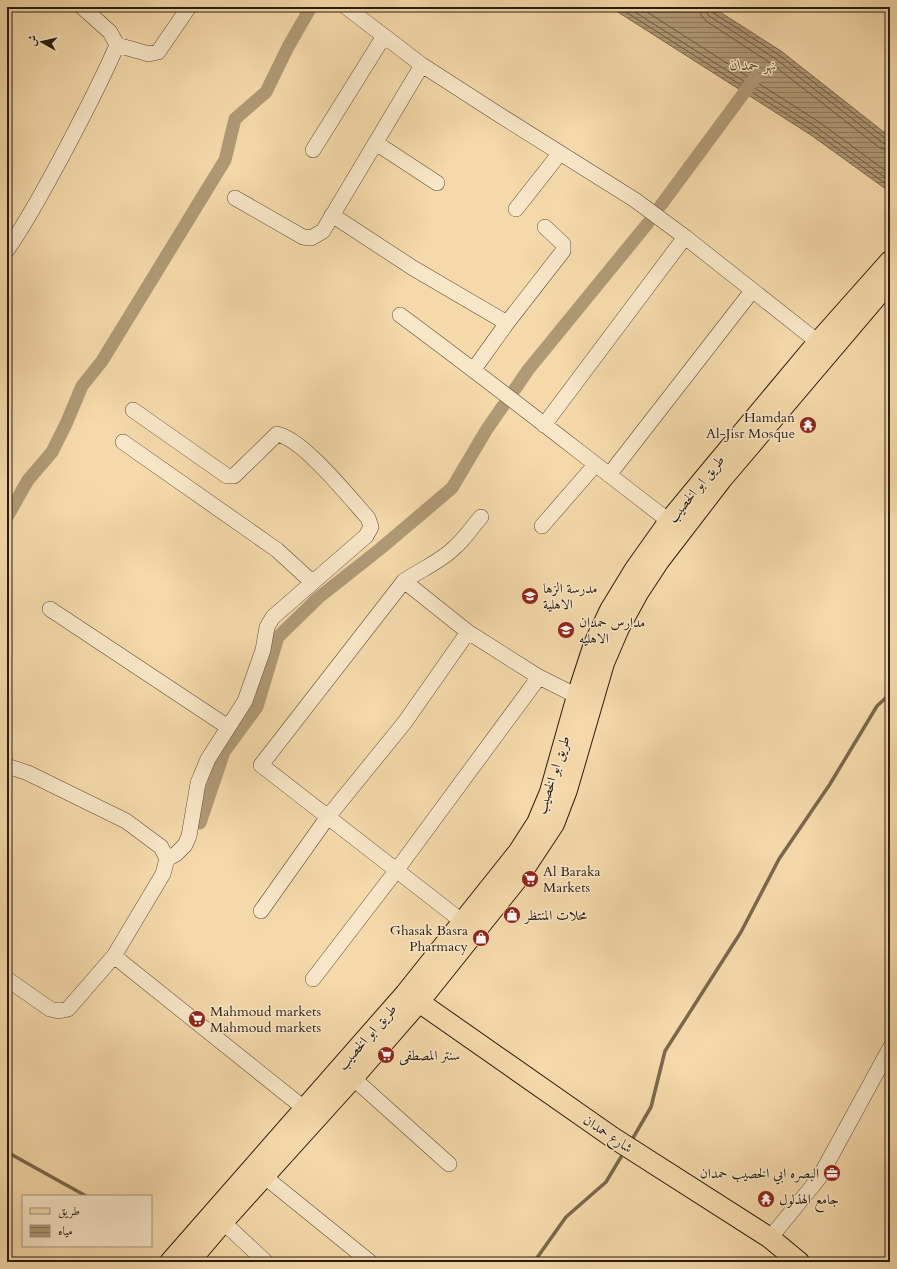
<svg xmlns="http://www.w3.org/2000/svg" width="897" height="1269" viewBox="0 0 897 1269" font-family="Cardo,Amiri,serif">
  <defs>
    <pattern id="water-rules" width="6" height="5" patternUnits="userSpaceOnUse"><rect width="6" height="5" fill="#b09976"/><path d="M0 2.5h6" fill="none" stroke="#8f7c5f"/></pattern>
  </defs>
  <rect width="100%" height="100%" fill="#f5d9aa"/>
  <filter id="stains"><feTurbulence type="fractalNoise" baseFrequency=".005" numOctaves="4"/><feColorMatrix values="0 0 0 0 .2 0 0 0 0 .09 0 0 0 0 .02 0 0 0 .5 -.17"/></filter>
  <radialGradient id="worn" r=".72"><stop offset=".6" stop-color="#630" stop-opacity="0"/><stop offset="1" stop-color="#630" stop-opacity=".3"/></radialGradient>
  <path fill="url(#water-rules)" stroke="#7a674e" d="M610 7H712L781 51 890 137V192L811 135Z"/>
  <g fill="none" stroke-linecap="round" stroke-linejoin="round">
    <path stroke="#6d5a44" stroke-width="1" d="M618 7 813 131 890 187
      M627 7 816 127 890 181
      M639 7 819 122 890 174
      M699 7 701 15 706 21 772 64 880 148 890 151
      M705 7 706 12 709 16 776 59 883 143 890 145
      M710 7 712 12 779 55 886 139 890 140"/>
    <path stroke="#7a674e" stroke-width="3.5" d="M633 1138 651 1107 665 1051 741 932 779 859 830 784 877 706 890 694
      M7 1152 86 1196
      M534 1262 566 1217 606 1182 621 1157"/>
    <path stroke="#b09976" stroke-width="13" d="M661 205 755 78
      M515 389 528 370 648 223
      M7 517 28 480 52 452 66 424 82 386 102 361 225 160 235 119 266 92 288 47 311 7
      M200 823 224 752 257 707 278 637 318 598 380 549 452 488 487 429 503 406"/>
    <g stroke="#5d4b37" stroke-width="16">
      <path id="minor" d="M346 7 422 65 498 114 635 200 685 237 818 342
        M117 45 149 54 158 52 189 7
        M376 143 437 183
        M313 150 384 36
        M235 198 303 237 311 238 323 231 422 65
        M516 209 560 153
        M332 215 413 268 507 323
        M7 250C27 222 43 191 60 160 80 122 100 85 117 45L110 32 82 7
        M400 315C491 382 579 452 669 521
        M474 369 507 323 563 251V244L545 227
        M133 410 227 476H234L277 434C303 439 349 497 368 518L371 527 366 536 273 617 267 627 263 650 245 701 208 759 198 783 189 836 185 845 176 854 167 859
        M544 425 685 237
        M123 442 277 550 312 582
        M609 475 752 291
        M542 526 595 465
        M404 581 468 632 539 677 577 696
        M50 609 228 727
        M7 766 28 773 126 821 161 847 167 859 163 874 114 956 305 1109
        M261 911 327 818 405 722 468 632
        M463 922 261 765 404 581C420 570 440 562 454 548 464 540 472 527 481 517
        M7 979 50 1009 59 1011 68 1009 114 956
        M313 979 396 871 539 677
        M353 1078 449 1164
        M265 1177 370 1262
        M223 1222 266 1262
        M770 1238 819 1178 890 1048"/>
    </g>
    <g stroke="#2a1c11" stroke-width="22">
      <path id="major" d="M419 1002 612 1137 770 1238 799 1262
        M170 1262 405 994 519 851 537 823 550 792 577 696 594 644 610 610 635 569 669 521 711 470 818 342 890 261
        M189 1262 223 1222 353 1078 419 1002 519 877 554 824 567 790 604 663 619 628 638 593 659 561 722 479 890 281"/>
    </g>
    <use href="#minor" stroke="#f8e6c8" stroke-width="15"/>
    <use href="#major" stroke="#f5d9aa" stroke-width="20"/>
  </g>
  <defs>
    <g id="temple-disc" transform="scale(0.9)"><circle r="9.5" fill="#8f2418" stroke="#f8e6c8"/><path d="M0-6L5-2H3V0L6.5 2.5H4V6H1.5V3h-3V6H-4V2.5H-6.5L-3 0V-2H-5Z" fill="#fff"/></g>
    <g id="school-disc" transform="scale(0.9)"><circle r="9.5" fill="#8f2418" stroke="#f8e6c8"/><path d="M0-5L7-2L0 1L-7-2ZM-4 1L0 2.5L4 1V4Q0 6-4 4Z" fill="#fff"/></g>
    <g id="supermarket-disc" transform="scale(0.9)"><circle r="9.5" fill="#8f2418" stroke="#f8e6c8"/><path d="M-6-5.5h2.5l.6 2H6L4.5 2H-2.5L-4.4-4H-6ZM-1.5 3.2a1.3 1.3 0 1 0 .1 0ZM3 3.2a1.3 1.3 0 1 0 .1 0Z" fill="#fff"/></g>
    <g id="shop-disc" transform="scale(0.9)"><circle r="9.5" fill="#8f2418" stroke="#f8e6c8"/><path d="M-5-2.5h2.3a2.7 3.5 0 0 1 5.4 0H5L5.5 6h-11ZM-1.5-2.5h3a1.5 2.3 0 0 0-3 0Z" fill="#fff"/></g>
    <g id="office-disc" transform="scale(0.9)"><circle r="9.5" fill="#8f2418" stroke="#f8e6c8"/><path d="M-6-3h4V-5.5h4V-3h4V5H-6ZM-1-4.5V-3h2v-1.5ZM-6 0V1H6V0Z" fill="#fff"/></g>
  </defs>
  <g fill-rule="evenodd">
    <use href="#temple-disc" x="808" y="425"/>
    <use href="#school-disc" x="530" y="596"/>
    <use href="#school-disc" x="566" y="630"/>
    <use href="#supermarket-disc" x="530" y="879"/>
    <use href="#shop-disc" x="512" y="915"/>
    <use href="#shop-disc" x="481" y="938"/>
    <use href="#supermarket-disc" x="197" y="1019"/>
    <use href="#supermarket-disc" x="386" y="1055"/>
    <use href="#office-disc" x="832" y="1173"/>
    <use href="#temple-disc" x="766" y="1199"/>
  </g>
  <g text-anchor="middle" dominant-baseline="central" stroke-width="3" stroke-linejoin="round" paint-order="stroke">
    <g font-size="14" fill="#2a1c11" stroke="#f8e6c8" text-anchor="start">
      <text x="795" y="417" text-anchor="end">Hamdan<tspan x="795" dy="16">Al-Jisr Mosque</tspan></text>
      <text x="543" y="588">مدرسة الزها<tspan x="543" dy="16">الاهلية</tspan></text>
      <text x="579" y="622">مدارس حمدان<tspan x="579" dy="16">الاهليه</tspan></text>
      <text x="543" y="871">Al Baraka<tspan x="543" dy="16">Markets</tspan></text>
      <text x="525" y="915">محلات المنتظر</text>
      <text x="468" y="930" text-anchor="end">Ghasak Basra<tspan x="468" dy="16">Pharmacy</tspan></text>
      <text x="210" y="1011">Mahmoud markets<tspan x="210" dy="16">Mahmoud markets</tspan></text>
      <text x="399" y="1055">سنتر المصطفى</text>
      <text x="819" y="1173" text-anchor="end">البصره ابي الخصيب حمدان</text>
      <text x="779" y="1199">جامع الهذلول</text>
    </g>
    <g font-size="14" fill="#2a1c11" stroke="#f8e6c8">
      <text transform="translate(696 489) rotate(-51)">طريق ابو الخصيب</text>
      <text transform="translate(553 775) rotate(-72)">طريق ابو الخصيب</text>
      <text transform="translate(367 1037) rotate(-49)">طريق ابو الخصيب</text>
      <text transform="translate(608 1134) rotate(34)">شارع حمدان</text>
    </g>
    <g font-size="15" font-style="italic" fill="#594834" stroke="#f8e6c8">
      <text x="753" y="65">نهر حمدان</text>
    </g>
  </g>
  <rect width="897" height="1269" fill="none" stroke="#f5d9aa" stroke-width="24"/>
  <rect x="8" y="8" width="881" height="1253" fill="none" stroke="#2a1c11" stroke-width="2"/>
  <rect x="12" y="12" width="873" height="1245" fill="none" stroke="#2a1c11"/>
  <rect x="22" y="1195" width="130" height="52" fill="#f8e6c8" stroke="#a6957f"/>
  <rect x="30" y="1208" width="20" height="6" fill="#f5d9aa" stroke="#a6957f"/>
  <text x="58" y="1215" font-size="12" fill="#2a1c11">طريق</text>
  <rect x="30" y="1225" width="20" height="12" fill="url(#water-rules)" stroke="#a6957f"/>
  <text x="58" y="1235" font-size="12" fill="#2a1c11">مياه</text>
  <g transform="translate(42 42) rotate(278)" stroke="#f8e6c8" stroke-width="3" paint-order="stroke">
  <path d="M0-3L7 15L0 10L-7 15Z" fill="#2a1c11"/>
  <text y="-6" font-size="11" font-weight="bold" text-anchor="middle" fill="#2a1c11">ش</text>
  </g>
  <rect width="100%" height="100%" filter="url(#stains)"/>
  <rect width="100%" height="100%" fill="url(#worn)"/>
</svg>
